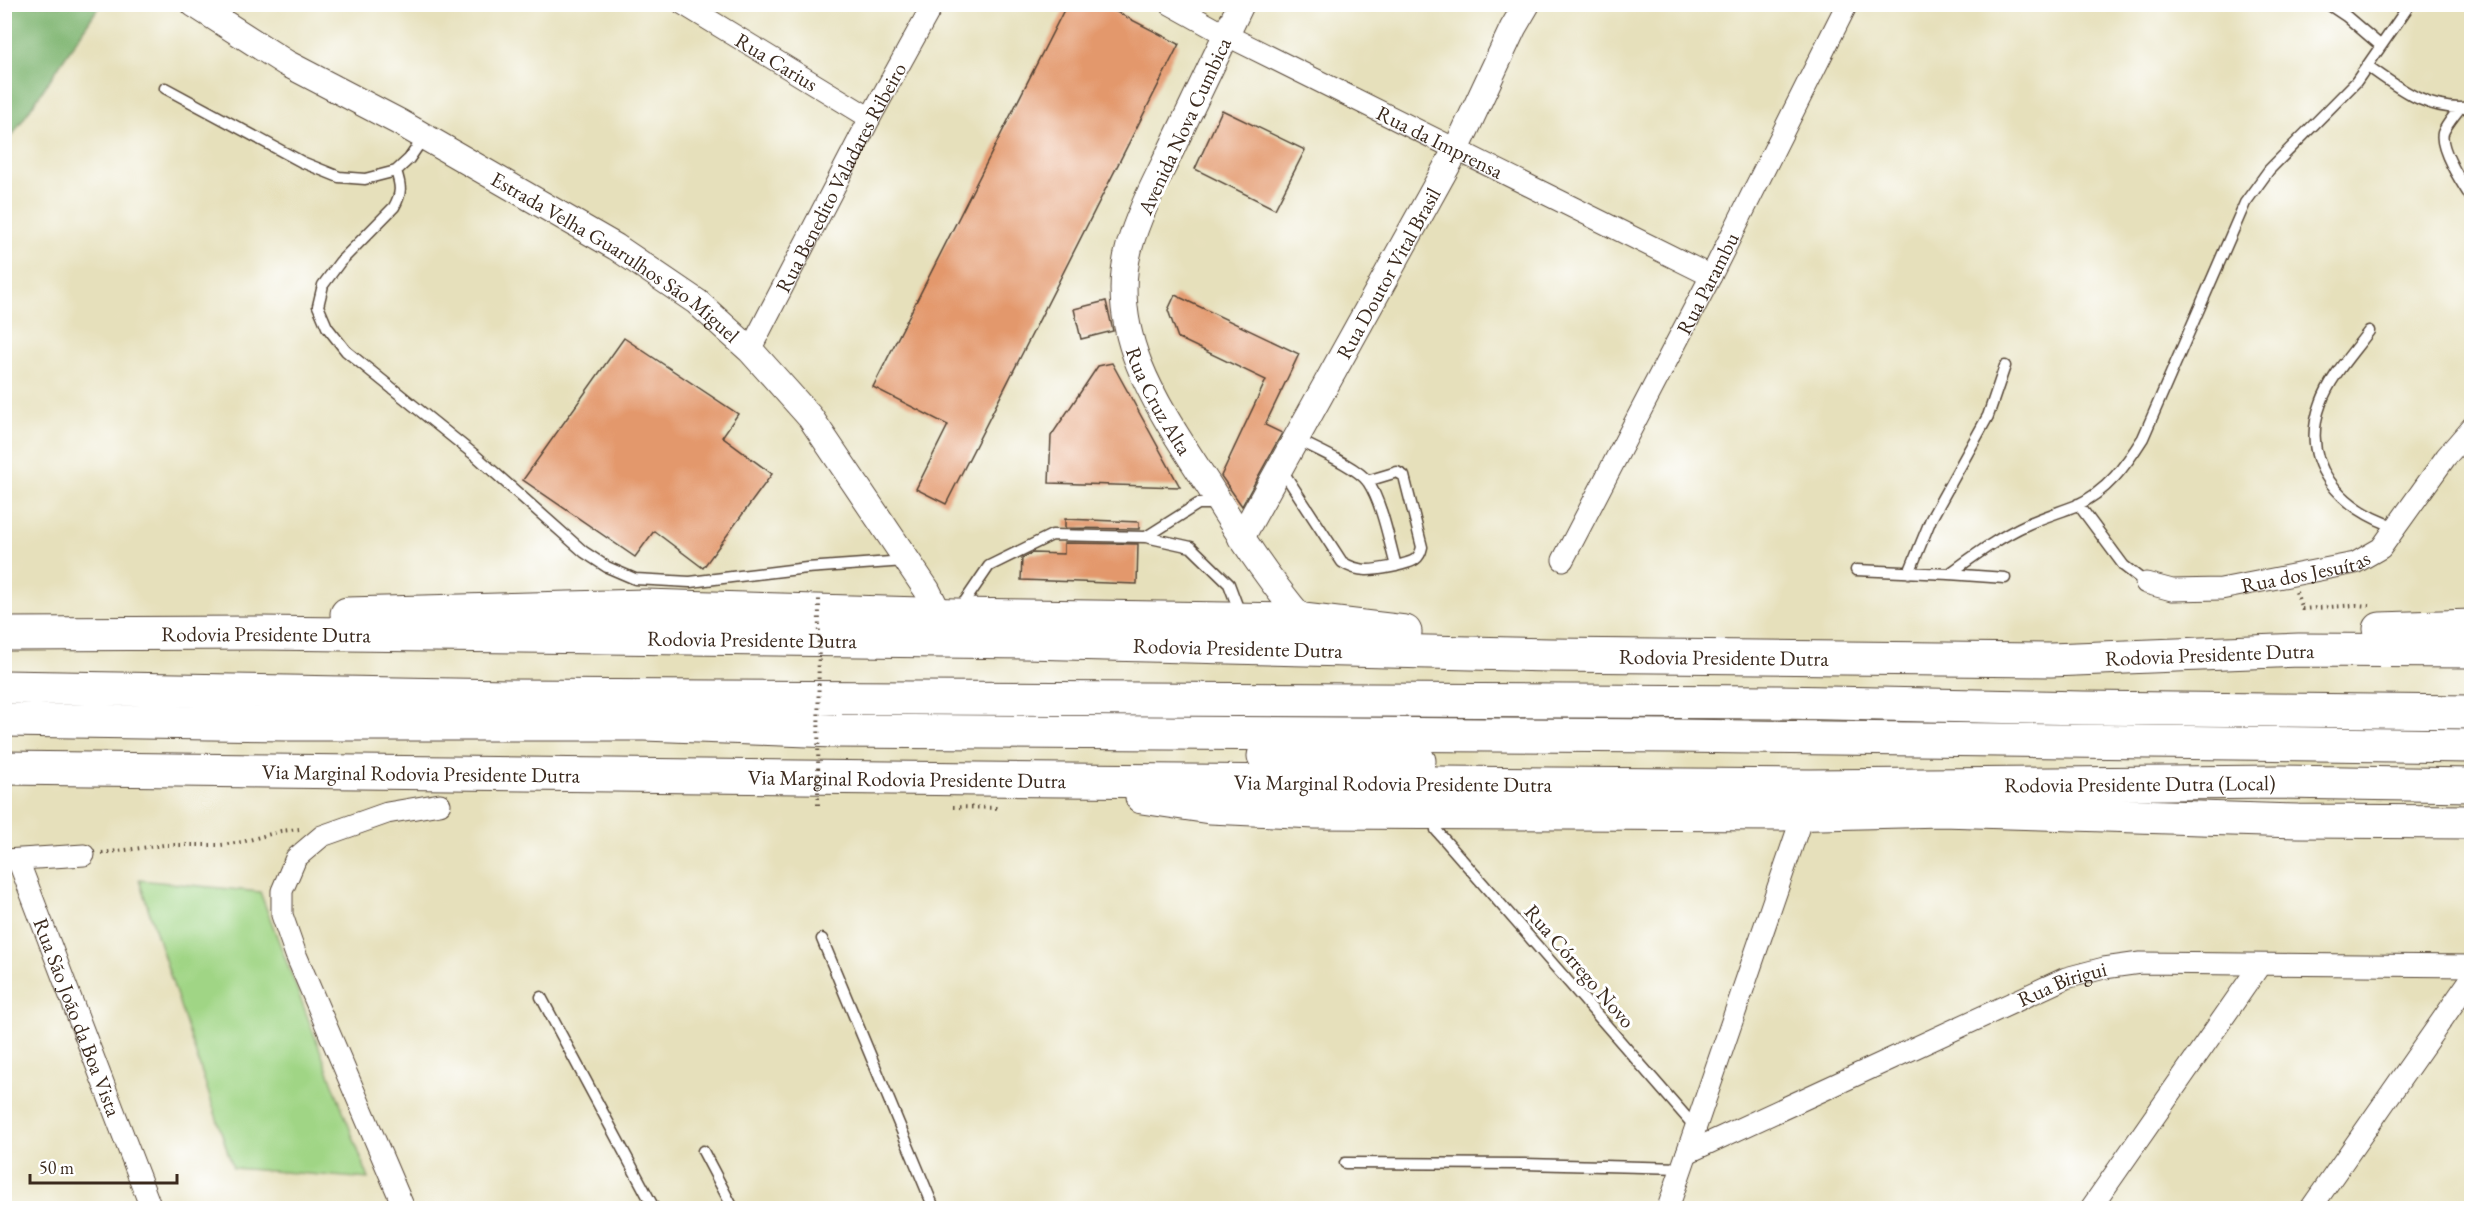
<svg xmlns="http://www.w3.org/2000/svg" width="2476" height="1213" viewBox="0 0 2476 1213" font-family="'EB Garamond',serif">
  <rect width="100%" height="100%" fill="#fff"/>
  <filter id="ink" filterUnits="userSpaceOnUse"><feTurbulence type="fractalNoise" baseFrequency=".0167" numOctaves="2"/><feDisplacementMap in="SourceGraphic" scale="12" xChannelSelector="R" yChannelSelector="G"/><feConvolveMatrix kernelMatrix="1 2 1 2 8 2 1 2 1" color-interpolation-filters="sRGB"/></filter>
  <filter id="wash" filterUnits="userSpaceOnUse"><feTurbulence type="fractalNoise" baseFrequency=".008" numOctaves="4" result="noise"/><feDisplacementMap in="SourceGraphic" scale="24" xChannelSelector="R" yChannelSelector="G"/><feGaussianBlur stdDeviation="1.35" result="paint"/><feColorMatrix in="noise" values="0 0 0 0 0 0 0 0 0 0 0 0 0 0 0 0 0 1.4 0 .05"/><feComposite in="paint" operator="in"/></filter>
  <g filter="url(#wash)">
    <rect width="100%" height="100%" fill="#e6e0bb"/>
    <path fill="#a0d585" stroke="#6e8052" stroke-width="1.5" d="M139 880 260 892 369 1179 233 1168Z"/>
    <path fill="#80b672" stroke="#5e7048" stroke-width="1.5" d="M4 5H100L12 136 5 127Z"/>
    <g id="blocks">
      <path fill="#e3986c" d="M1067 4H1101L1179 44 946 504 916 489 948 425 873 387Z
        M1222 110 1305 150 1275 209 1195 169Z
        M1175 295 1299 354 1265 425 1282 433 1242 506 1221 476 1266 380 1178 338 1168 310Z
        M1106 301 1113 331 1081 339 1074 309Z
        M624 338 738 414 722 437 772 474 703 568 654 531 635 557 523 480Z
        M1112 363 1180 487 1049 483 1051 436 1098 366Z
        M1065 519 1139 522V529L1065 528Z
        M1064 543 1138 544 1137 584 1021 580 1022 558 1032 553 1064 554Z"/>
    </g>
  </g>
  <g filter="url(#ink)">
    <use href="#blocks" fill-opacity="0" stroke="#554536" stroke-width="1.5"/>
    <g fill="none" stroke-linecap="round" stroke-linejoin="round">
      <g stroke="#554536" stroke-width="13">
        <path id="service" d="M2328 4 2346 16 2381 46
          M2369 67C2400 89 2430 113 2472 107
          M165 88 302 162 339 177 365 179 396 171 409 159 424 137
          M2459 109C2454 116 2446 125 2443 133 2439 149 2463 185 2472 199
          M396 171C401 186 402 193 394 207L340 262 323 285 318 306 327 327 346 351 476 456 584 552 607 567 635 579 690 582 807 568 905 561
          M2369 331C2352 354 2330 377 2321 403 2298 464 2342 510 2397 527
          M1280 467 1342 562C1360 574 1375 570 1396 566 1389 541 1382 503 1368 482 1358 467 1313 448 1296 439
          M1367 481 1397 472 1404 476 1422 547C1419 562 1410 562 1396 566
          M2078 504 2124 566 2146 583
          M1146 537 1191 547 1229 584 1241 616
          M1856 570 1949 574 2005 578
          M1909 573 1931 519 1988 416 2005 366
          M1949 574C1974 556 1999 537 2028 524 2043 517 2060 512 2075 506 2107 492 2126 465 2143 438L2245 203 2269 170 2356 82 2410 4
          M959 610 989 566 1052 535 1146 537 1198 504H1219
          M1436 830 1695 1127
          M822 939 934 1208
          M541 997 654 1208
          M703 1151 733 1208
          M1345 1163 1524 1164 1682 1168"/>
      </g>
      <g stroke="#554536" stroke-width="23">
        <g id="minor">
          <path id="s1" d="M683 4 870 118"/>
          <path id="s2" d="M1170 4 1226 35 1711 276"/>
          <path id="s3" d="M750 350 870 118 933 4"/>
          <path id="s4" d="M1563 560 1711 276 1847 4"/>
          <path id="s5" d="M2146 583 2172 590 2221 589 2355 563 2381 548 2446 457 2472 427"/>
          <path d="M5 860 84 855"/>
          <path id="s6" d="M18 860 151 1208"/>
          <path id="s7" d="M1687 1153 2066 978 2104 968 2140 963 2472 966"/>
          <path d="M404 1208 296 955 282 915V891L296 858 322 836 387 813 440 804"/>
          <path d="M1668 1208 1800 823"/>
          <path d="M2091 1208 2260 965"/>
          <path d="M2311 1208 2472 977"/>
        </g>
      </g>
      <g stroke="#554536" stroke-width="28">
        <g id="tertiary">
          <path id="s8" d="M194 4 286 63 399 122 616 247 697 302 750 350 810 417 927 590 939 614"/>
          <path id="s9" d="M1241 4C1217 53 1194 103 1170 152 1155 183 1138 215 1129 248 1105 337 1164 416 1209 486 1238 533 1267 578 1303 620"/>
          <path id="s10" d="M1241 538 1457 148 1513 28 1527 4"/>
        </g>
      </g>
      <g stroke="#554536" stroke-width="35">
        <g id="motorway">
          <path d="M347 614 645 606 956 615 1303 620 1405 632"/>
          <path d="M2380 629 2472 626"/>
          <path id="s11" d="M4 634 260 633 1025 642 1550 655 2051 660 2299 650 2472 651"/>
          <path d="M4 687 508 696 1779 702 2083 708 2472 712"/>
          <path d="M4 720 287 724H644L834 731 1677 736 2472 746"/>
          <path d="M1264 756 1419 761"/>
          <path id="s12" d="M4 768 1064 780 1810 786 2282 782 2472 785"/>
          <path d="M1142 797 1210 807 1315 812 1781 814 1942 810 2298 821 2472 822"/>
        </g>
      </g>
      <path stroke="#554536" stroke-width="4" stroke-dasharray="1.5 4.5" stroke-linecap="butt" d="M2296 592 2302 609 2357 605 2369 606
        M953 807 1001 808
        M102 853 164 845H221L242 842 281 831 299 829"/>
      <use href="#service" stroke="#fff" stroke-width="10"/>
      <use href="#minor" stroke="#fff" stroke-width="21"/>
      <use href="#tertiary" stroke="#fff" stroke-width="26"/>
      <use href="#motorway" stroke="#fff" stroke-width="33"/>
      <path stroke="#554536" stroke-width="4" stroke-dasharray="1.5 4.5" stroke-linecap="butt" d="M818 805 819 596"/>
    </g>
  </g>
  <g text-anchor="middle" dominant-baseline="central" stroke-width="6" stroke-linejoin="round" paint-order="stroke">
    <g font-size="21" fill="#3b2a1e" stroke="#fff">
      <text stroke="none"><textPath href="#s1" startOffset="110">Rua Carius</textPath></text>
      <text transform="translate(1184 126) rotate(-65)">Avenida Nova Cumbica</text>
      <text stroke="none"><textPath href="#s2" startOffset="303">Rua da Imprensa</textPath></text>
      <text stroke="none"><textPath href="#s3" startOffset="195">Rua Benedito Valadares Ribeiro</textPath></text>
      <text stroke="none"><textPath href="#s8" startOffset="492">Estrada Velha Guarulhos São Miguel</textPath></text>
      <text stroke="none"><textPath href="#s10" startOffset="303">Rua Doutor Vital Brasil</textPath></text>
      <text stroke="none"><textPath href="#s4" startOffset="312">Rua Parambu</textPath></text>
      <text stroke="none"><textPath href="#s9" startOffset="429">Rua Cruz Alta</textPath></text>
      <text stroke="none"><textPath href="#s5" startOffset="162">Rua dos Jesuítas</textPath></text>
      <text stroke="none"><textPath href="#s11" startOffset="262">Rodovia Presidente Dutra</textPath></text>
      <text stroke="none"><textPath href="#s11" startOffset="748">Rodovia Presidente Dutra</textPath></text>
      <text stroke="none"><textPath href="#s11" startOffset="1234">Rodovia Presidente Dutra</textPath></text>
      <text stroke="none"><textPath href="#s11" startOffset="2206">Rodovia Presidente Dutra</textPath></text>
      <text stroke="none"><textPath href="#s11" startOffset="1720">Rodovia Presidente Dutra</textPath></text>
      <text stroke="none"><textPath href="#s12" startOffset="417">Via Marginal Rodovia Presidente Dutra</textPath></text>
      <text stroke="none"><textPath href="#s12" startOffset="903">Via Marginal Rodovia Presidente Dutra</textPath></text>
      <text stroke="none"><textPath href="#s12" startOffset="1389">Via Marginal Rodovia Presidente Dutra</textPath></text>
      <text stroke="none"><textPath href="#s12" startOffset="2136">Rodovia Presidente Dutra (Local)</textPath></text>
      <text transform="translate(1580 966) rotate(49)">Rua Córrego Novo</text>
      <text stroke="none"><textPath href="#s7" startOffset="412">Rua Birigui</textPath></text>
      <text stroke="none"><textPath href="#s6" startOffset="168">Rua São João da Boa Vista</textPath></text>
    </g>
  </g>
  <rect width="2476" height="1213" fill="none" stroke="#fff" stroke-width="24"/>
  <path d="M30 1174v9h147v-9" fill="none" stroke="#3b2a1e" stroke-width="3"/>
  <text x="39" y="1174" font-size="18" fill="#3b2a1e" stroke="#ffffff" stroke-width="4.5" paint-order="stroke">50 m</text>
</svg>
